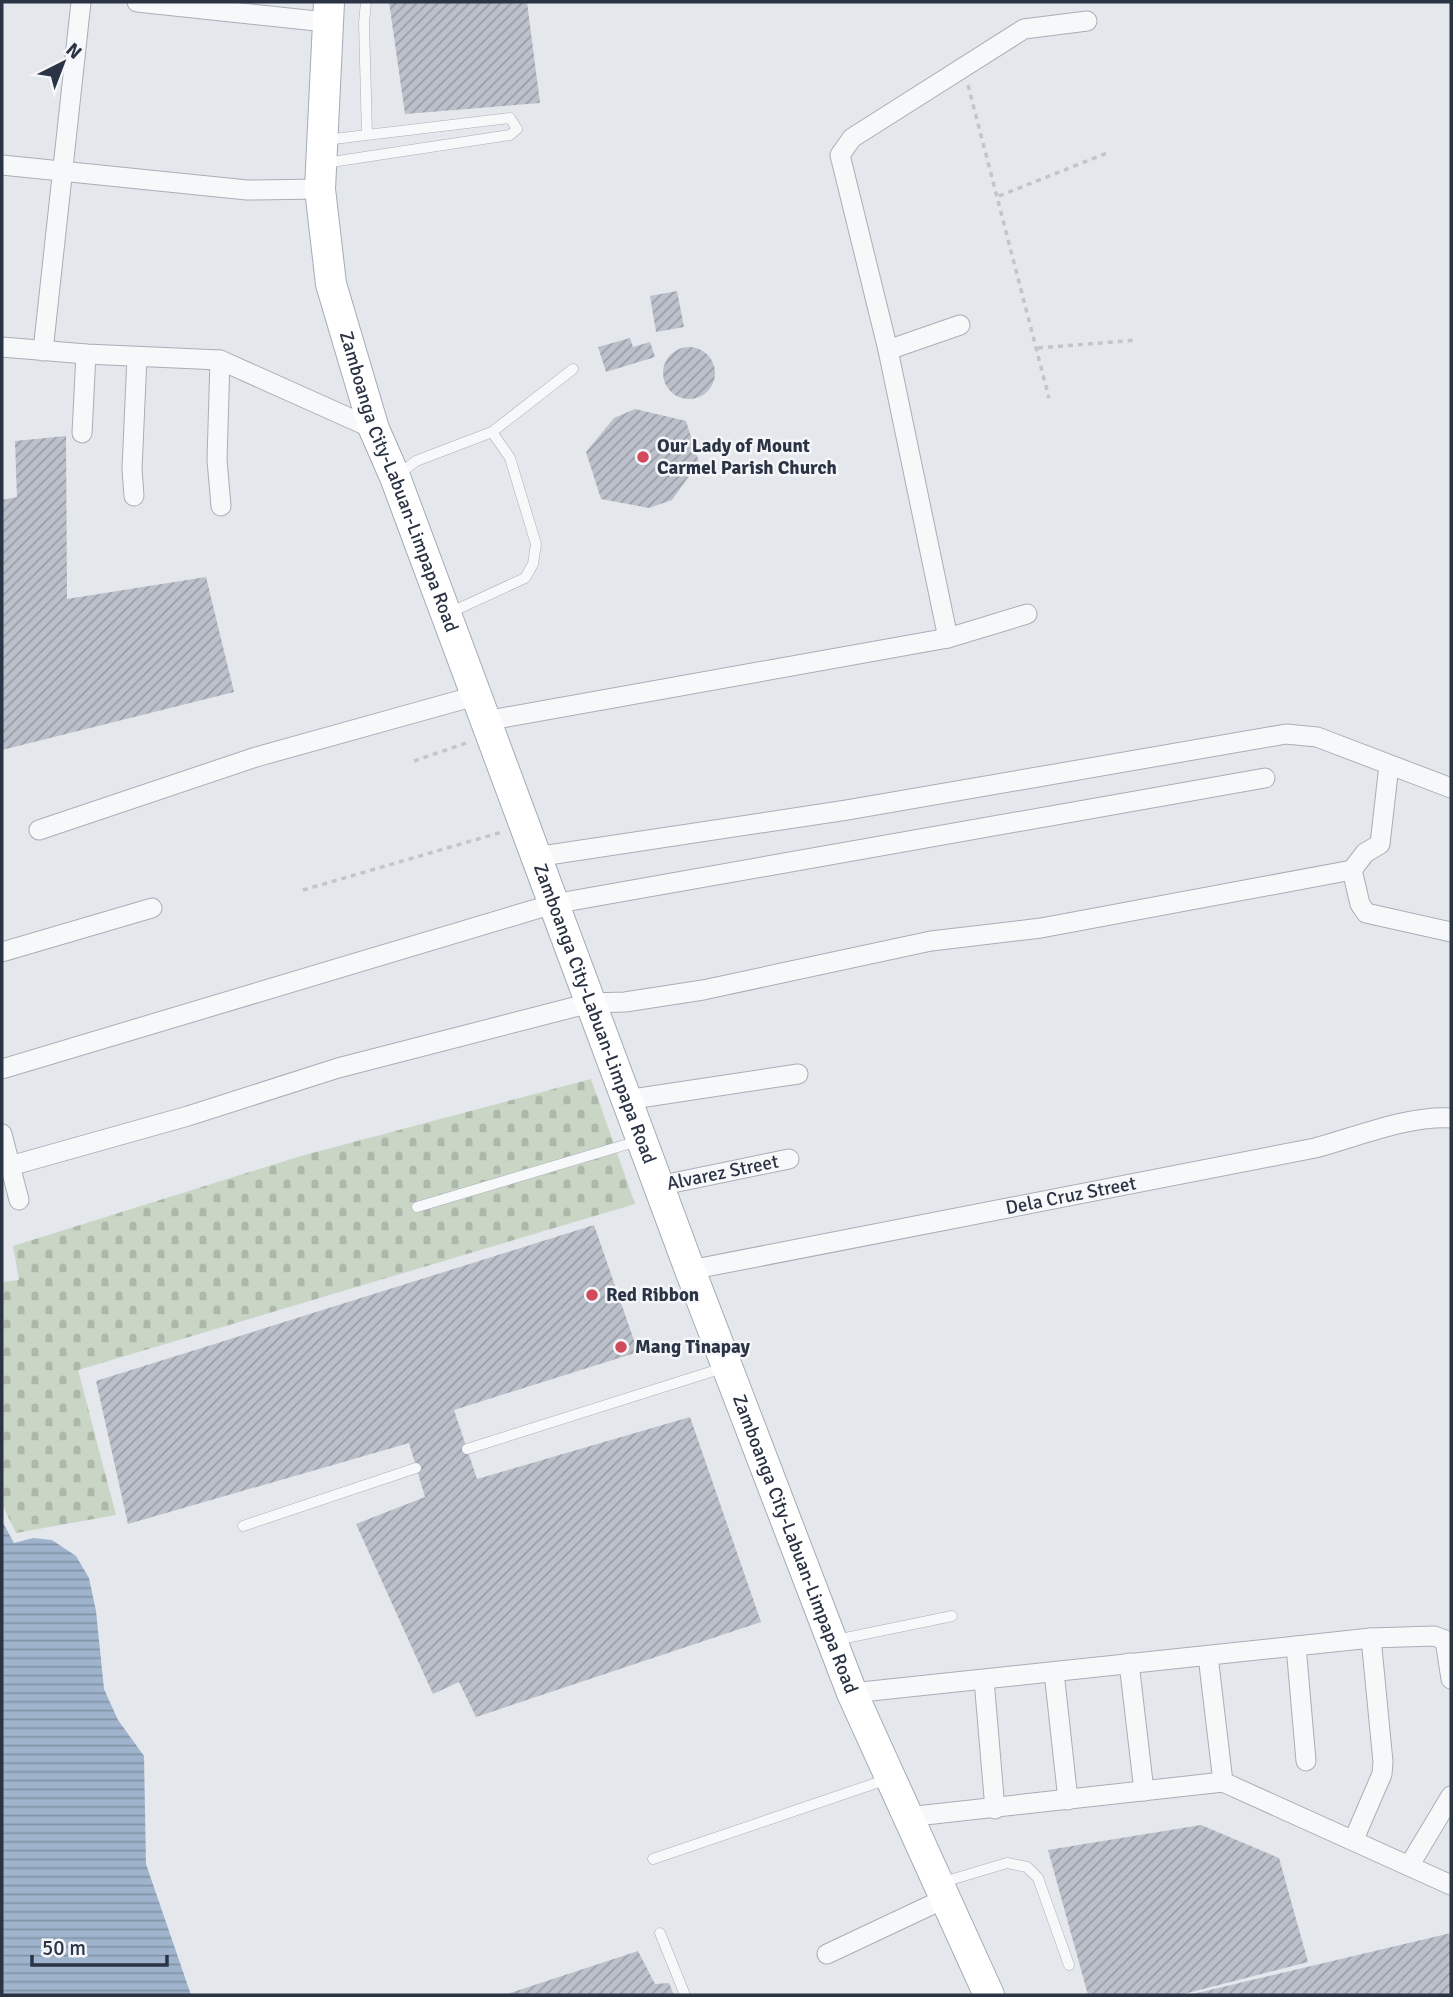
<svg xmlns="http://www.w3.org/2000/svg" width="1453" height="1997" viewBox="0 0 1453 1997" font-family="Signika,sans-serif">
  <defs>
    <pattern id="cemetery-stones" width="16" height="16" patternUnits="userSpaceOnUse" patternTransform="scale(1.75)"><rect width="16" height="16" fill="#c9d6c5"/><path d="M2 7V4a2 2 0 0 1 4 0v3zM10 15v-3a2 2 0 0 1 4 0v3z" fill="#adb8ab"/></pattern>
    <pattern id="water-rules" width="6" height="5" patternUnits="userSpaceOnUse" patternTransform="scale(1.75)"><rect width="6" height="5" fill="#9fb4cc"/><path d="M0 2.5h6" fill="none" stroke="#8293a7"/></pattern>
    <pattern id="building-hatch" width="6" height="6" patternUnits="userSpaceOnUse" patternTransform="scale(1.75)"><rect width="6" height="6" fill="#bbc0ca"/><path d="M-1 1l2-2M0 6l6-6M5 7l2-2" fill="none" stroke="#989da6"/></pattern>
  </defs>
  <rect width="100%" height="100%" fill="#e4e7ec"/>
  <path fill="url(#cemetery-stones)" d="M591 1079 635 1204 78 1370 116 1515 16 1533 2 1504V1282L19 1280 13 1246 301 1156Z"/>
  <path fill="url(#water-rules)" d="M2 1521 14 1543 33 1538 52 1540 76 1556 89 1578 96 1611 104 1689 118 1720 144 1756 146 1864 191 1995H2Z"/>
  <path fill="url(#building-hatch)" d="M389 2H527L540 103 405 114Z
    M677 291 684 327 656 332 650 296Z
    M630 338 633 347 650 342 655 357 606 372 598 347Z
    M663 373a26 26 0 1 1 52 0a26 26 0 1 1-52 0Z
    M635 409 686 421 699 462 672 500 649 508 601 499 586 452 614 418Z
    M66 436 67 599 206 577 234 692 2 750V500L17 497 15 441Z
    M594 1225 638 1352 454 1410 477 1479 690 1417 761 1622 476 1717 459 1682 433 1694 356 1524 425 1497 409 1443 128 1524 96 1381Z
    M1201 1825 1279 1858 1308 1962 1180 1995H1088L1048 1850Z
    M1451 1933V1995H1193V1994Z
    M638 1951 655 1984 669 1983 674 1995H504Z"/>
  <g fill="none" stroke-linecap="round" stroke-linejoin="round">
    <g stroke="#a9aeb7" stroke-width="11">
      <path id="lane" d="M366 2 364 23 367 135
        M325 163 510 135 517 129 510 118 325 140
        M492 432 573 369
        M399 474 416 461 492 432 510 458 536 544 533 564 525 578 449 613
        M417 1207 638 1141
        M467 1449 723 1368
        M243 1526 416 1468
        M836 1640 952 1616
        M653 1859 888 1779
        M940 1883 1007 1863 1027 1867 1038 1878 1069 1965
        M660 1933 685 1995"/>
    </g>
    <g stroke="#a9aeb7" stroke-width="21">
      <g id="street">
        <path d="M137 2 326 22"/>
        <path d="M2 165 247 190 320 189"/>
        <path d="M2 347 86 354 220 360 374 429"/>
        <path d="M888 350 960 325"/>
        <path d="M43 351 81 2"/>
        <path d="M220 360 217 460 221 506"/>
        <path d="M82 433 86 354"/>
        <path d="M134 496 132 469 137 357"/>
        <path d="M948 638 888 350 840 155 852 138 1024 29 1087 21"/>
        <path d="M485 721 948 638 1027 614"/>
        <path d="M39 830 256 757 475 696"/>
        <path d="M535 857 847 810 1286 734 1317 737 1451 788"/>
        <path d="M1352 870 1360 904 1366 913 1451 932"/>
        <path d="M2 952 152 908"/>
        <path d="M2 1069 553 904 1265 778"/>
        <path d="M626 1100 798 1074"/>
        <path d="M2 1134 19 1200"/>
        <path d="M10 1166 188 1116 338 1068 590 1003 625 1002 703 990 931 941 1041 928 1352 870 1365 853 1380 844 1389 765"/>
        <path id="s1" d="M658 1186 789 1159"/>
        <path id="s2" d="M690 1270 1315 1148C1360 1136 1405 1116 1451 1118"/>
        <path d="M1296 1646 1306 1761"/>
        <path d="M1208 1656 1223 1782"/>
        <path d="M1129 1663 1144 1791"/>
        <path d="M1054 1672 1068 1800"/>
        <path d="M984 1680 995 1809"/>
        <path d="M852 1693 1371 1638 1434 1636 1445 1640 1451 1679"/>
        <path d="M907 1817 1223 1782 1451 1885"/>
        <path d="M1354 1839 1382 1774 1383 1762 1371 1638"/>
        <path d="M1409 1866 1451 1796"/>
        <path d="M827 1954 946 1898"/>
      </g>
    </g>
    <g stroke="#a3abb8" stroke-width="32">
      <g id="primary">
        <path id="s3" d="M329 2 320 189 331 284 374 429 395 477 690 1270 852 1693 989 1995"/>
      </g>
    </g>
    <path stroke="#c2c5cb" stroke-width="3.5" stroke-dasharray="5 5" stroke-linecap="butt" d="M968 85 1049 398
      M999 196 1107 153
      M1038 348 1137 340
      M414 761 469 742
      M303 890 502 832"/>
    <use href="#lane" stroke="#f7f8fa" stroke-width="10"/>
    <use href="#street" stroke="#f7f8fa" stroke-width="19"/>
    <use href="#primary" stroke="#fff" stroke-width="30"/>
  </g>
  <g fill="#d1495b" stroke="#f4f6f9" stroke-width="2.5">
    <circle cx="643" cy="457" r="7"/>
    <circle cx="592" cy="1295" r="7"/>
    <circle cx="621" cy="1347" r="7"/>
  </g>
  <g text-anchor="middle" dominant-baseline="central" stroke-width="5" stroke-linejoin="round" paint-order="stroke">
    <g font-size="19" font-weight="bold" fill="#2b3445" stroke="#f4f6f9" text-anchor="start">
      <text x="657" y="446">Our Lady of Mount<tspan x="657" dy="22">Carmel Parish Church</tspan></text>
      <text x="606" y="1295">Red Ribbon</text>
      <text x="635" y="1347">Mang Tinapay</text>
    </g>
    <g font-size="19" fill="#2b3445" stroke="#f4f6f9">
      <text stroke="none"><textPath href="#s3" startOffset="492">Zamboanga City-Labuan-Limpapa Road</textPath></text>
      <text stroke="none"><textPath href="#s3" startOffset="1059">Zamboanga City-Labuan-Limpapa Road</textPath></text>
      <text stroke="none"><textPath href="#s1" startOffset="66">Alvarez Street</textPath></text>
      <text stroke="none"><textPath href="#s2" startOffset="388">Dela Cruz Street</textPath></text>
      <text stroke="none"><textPath href="#s3" startOffset="1626">Zamboanga City-Labuan-Limpapa Road</textPath></text>
    </g>
  </g>
  <rect width="1453" height="1997" fill="none" stroke="#2b3445" stroke-width="7"/>
  <g transform="translate(63 63) rotate(42)" stroke="#f4f6f9" stroke-width="5" paint-order="stroke">
  <path d="M0-5L12 26L0 18L-12 26Z" fill="#2b3445"/>
  <text y="-10" font-size="19" font-weight="bold" text-anchor="middle" fill="#2b3445">N</text>
  </g>
  <path d="M32 1955v10h135v-10" fill="none" stroke="#2b3445" stroke-width="3.5"/>
  <text x="42" y="1955" font-size="21" fill="#2b3445" stroke="#f4f6f9" stroke-width="5" paint-order="stroke">50 m</text>
</svg>
